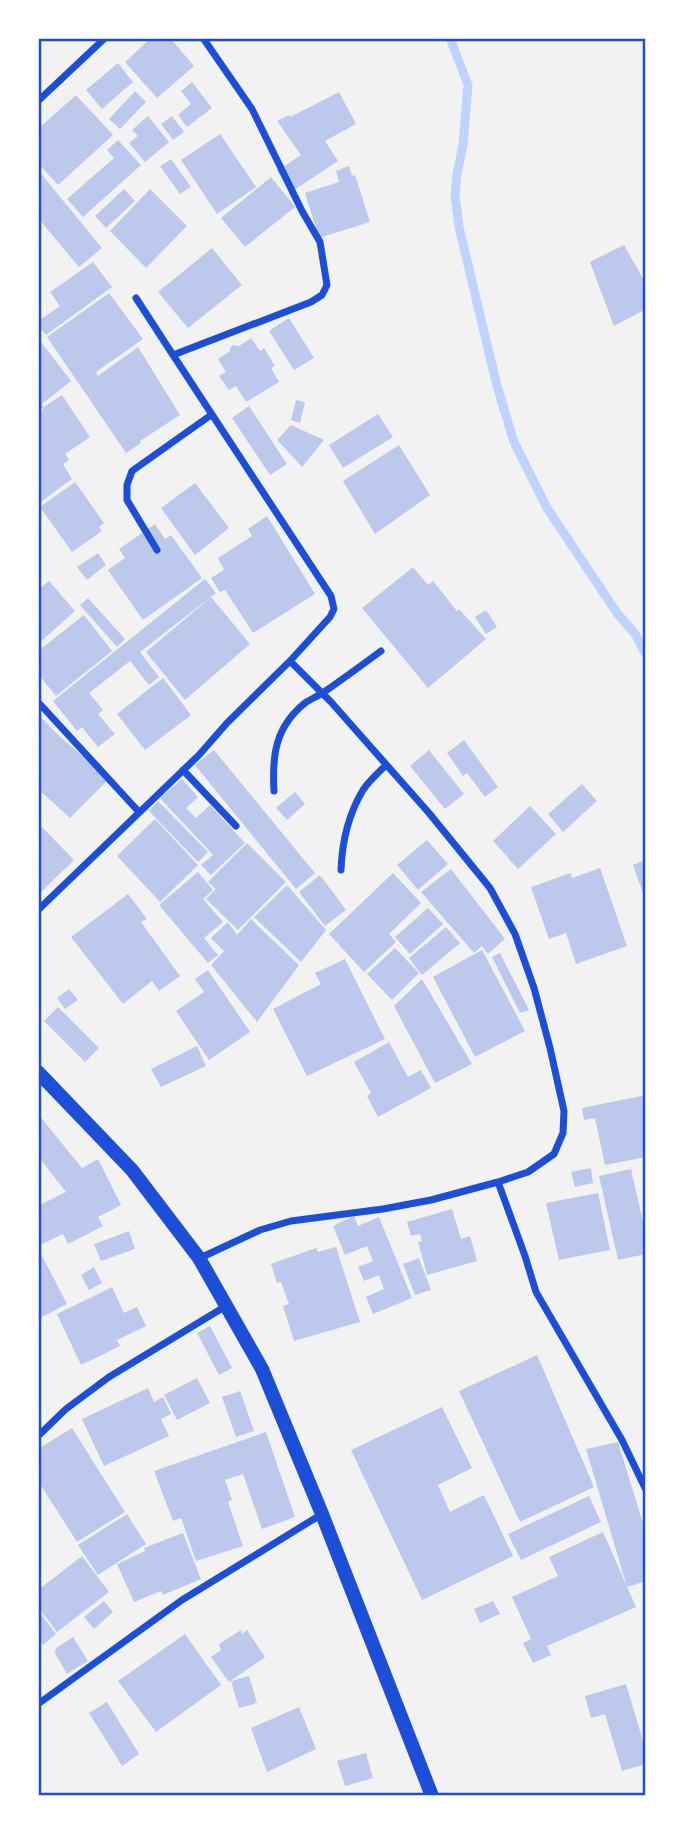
<svg xmlns="http://www.w3.org/2000/svg" width="684" height="1834" viewBox="0 0 684 1834" font-family="Inter,sans-serif">
  <rect width="100%" height="100%" fill="#f2f2f2"/>
  <g fill="none" stroke-linecap="round" stroke-linejoin="round">
    <path stroke="#bfd3fe" stroke-width="9" d="M450 38 468 85 463 145 457 174 455 195 459 227 497 386 514 442 547 508 617 613 636 635 646 655"/>
  </g>
  <path fill="#bdc9ec" d="M151 38H170L194 66 157 98 125 62Z
    M118 63 133 82 102 109 86 90Z
    M192 82 212 108 187 127 178 115 191 104 181 91Z
    M135 91 146 102 120 129 109 119Z
    M339 92 356 124 325 141 338 161 291 192 277 171 301 155 277 121 289 115 290 117Z
    M76 95 113 135 58 185 38 163V129Z
    M148 116 169 142 145 162 129 143 138 136 132 130Z
    M172 116 184 132 173 140 161 124Z
    M220 134 256 187 217 214 181 160Z
    M118 140 141 165 83 217 67 199 114 158 107 150Z
    M171 159 191 187 180 194 160 166Z
    M349 166 352 176 355 175 370 222 319 238 305 193 339 182 336 171Z
    M38 170 102 248 79 267 38 218Z
    M271 177 295 207 245 247 221 218Z
    M124 189 135 201 106 228 95 216Z
    M150 189 187 226 146 268 110 231Z
    M624 245 646 284V309L614 326 590 262Z
    M212 248 242 285 188 328 158 292Z
    M93 262 112 287 46 335 38 326V321L60 306 50 292Z
    M109 293 143 339 96 372 98 376 138 347 180 415 140 441 141 443 126 453 47 337Z
    M289 318 314 358 294 370 269 331Z
    M38 338 71 381 42 404 44 407 38 411Z
    M251 338 260 351 264 348 275 366 271 368 279 382 246 402 236 386 229 390 219 376 226 372 218 359 230 351V348L233 345 239 346Z
    M62 395 90 437 65 454 69 460 63 464 72 479 38 504V416L45 406Z
    M296 400 305 402 300 423 291 420Z
    M249 406 287 464 270 475 232 418Z
    M378 414 393 437 343 468 329 445Z
    M291 425 324 440 302 467 277 440Z
    M399 445 430 495 375 534 343 481Z
    M75 482 104 523 99 527 102 531 72 552 40 507Z
    M195 483 229 528 195 555 161 508Z
    M267 516 315 594 253 633 225 590 220 592 211 578 224 570 218 558 252 536 248 529Z
    M155 524 165 539 171 535 202 578 143 620 108 570 125 558 119 549Z
    M98 553 106 565 87 580 77 567Z
    M413 567 428 585 433 581 457 611 459 609 486 639 428 688 362 608Z
    M205 579 216 593 140 652 159 677 149 685 130 661 89 693 103 710 98 714 115 734 98 747 82 727 77 731 53 701Z
    M49 581 75 611 38 644V590Z
    M211 597 250 644 185 700 146 652Z
    M88 598 125 639 117 647 80 605Z
    M486 610 497 627 486 634 475 617Z
    M84 615 112 651 56 696 38 674V651Z
    M163 678 191 715 145 750 117 714Z
    M41 717 58 735 109 779 70 818 38 789V720Z
    M464 740 498 787 485 797 467 773 463 776 447 753Z
    M214 750 315 873 296 889 195 765Z
    M429 750 464 794 445 809 410 766Z
    M182 779 198 797 186 808 196 818 210 805 245 843 211 875 201 865 213 855 160 798Z
    M582 784 597 801 563 832 548 814Z
    M295 792 305 804 287 820 276 808Z
    M158 801 208 852 198 862 149 811Z
    M530 806 556 834 518 869 493 841Z
    M155 819 198 865 160 902 117 856Z
    M38 823 74 860 38 895Z
    M427 840 448 864 418 890 397 865Z
    M247 843 286 882 238 930 206 899 216 889 208 882Z
    M646 860V899H645L633 865Z
    M600 868 627 946 576 964 566 933 549 939 531 887 571 873 572 878Z
    M451 869 505 939 488 954 482 946 474 953 421 892Z
    M198 872 213 890 203 899 223 922 204 938 218 955 208 963 159 905Z
    M393 873 421 903 389 934 396 942 364 972 329 934Z
    M320 875 346 910 325 926 299 892Z
    M287 885 326 930 301 962 254 917Z
    M128 894 147 919 141 922 180 976 159 991 152 981 123 1004 71 937Z
    M428 908 443 924 410 954 395 937Z
    M251 919 299 965 257 1022 211 965 224 951 211 938 228 922 237 935Z
    M446 927 460 943 422 975 409 958Z
    M395 948 419 973 392 1000 367 974Z
    M482 950 525 1031 475 1057 433 977Z
    M500 953 529 1010 520 1013 492 957Z
    M345 959 385 1039 307 1076 273 1009 321 984 315 973Z
    M208 970 250 1032 209 1060 176 1011 204 992 195 979Z
    M422 979 472 1064 435 1083 394 1006Z
    M69 989 78 1000 65 1009 57 998Z
    M58 1007 99 1048 85 1062 44 1021Z
    M389 1042 408 1077 421 1070 431 1088 378 1117 367 1096 371 1093 354 1062Z
    M197 1046 206 1066 161 1087 151 1069Z
    M646 1095V1157L605 1165 595 1118 584 1120 582 1108Z
    M38 1114 82 1168 98 1159 121 1205 98 1217 103 1226 68 1244 63 1234 38 1246V1206L66 1192 38 1156Z
    M591 1168 593 1183 575 1187 571 1172Z
    M631 1169 646 1235V1254L618 1260 599 1176Z
    M598 1193 610 1250 559 1260 546 1203Z
    M452 1209 461 1239 470 1236 477 1261 427 1275 418 1242 422 1241 420 1234 411 1236 407 1222Z
    M354 1216 358 1226 379 1217 412 1298 373 1314 366 1297 384 1289 379 1275 364 1281 358 1267 373 1261 367 1246 345 1255 333 1226Z
    M129 1231 135 1249 101 1261 94 1244Z
    M336 1247 360 1322 294 1341 283 1306 289 1304 281 1282 277 1283 271 1264 316 1248 318 1252Z
    M38 1248 67 1304 38 1319Z
    M419 1258 431 1290 415 1295 403 1264Z
    M94 1267 102 1283 89 1290 81 1275Z
    M112 1287 124 1313 137 1307 146 1326 117 1340 120 1346 81 1365 57 1314Z
    M210 1326 232 1368 219 1375 197 1333Z
    M537 1355 594 1487 520 1522 459 1391Z
    M197 1378 210 1403 177 1420 164 1395Z
    M148 1388 154 1402 163 1397 171 1414 161 1419 169 1436 104 1466 82 1419Z
    M240 1391 254 1431 236 1437 222 1397Z
    M442 1407 472 1468 438 1485 450 1512 484 1495 513 1556 422 1600 351 1450Z
    M72 1428 125 1512 77 1542 38 1481V1449Z
    M266 1432 295 1517 262 1529 243 1474 225 1480 232 1500 228 1502 243 1546 196 1561 181 1518 173 1521 154 1471Z
    M618 1442 646 1533V1581L627 1587 586 1449Z
    M589 1496 601 1522 521 1560 508 1534Z
    M127 1514 146 1544 98 1575 78 1545Z
    M603 1532 636 1607 547 1646 551 1655 533 1663 523 1643 531 1639 512 1597 558 1576 549 1557Z
    M183 1533 201 1579 163 1595 161 1591 134 1602 117 1564 145 1551 144 1548Z
    M82 1556 109 1592 57 1632 38 1607V1590Z
    M104 1601 113 1612 94 1629 84 1617Z
    M493 1601 500 1614 480 1623 474 1609Z
    M38 1610 56 1634 43 1645 38 1639Z
    M241 1630 242 1634 247 1630 265 1657 229 1682 211 1657 221 1650 219 1644Z
    M185 1634 221 1685 156 1732 118 1681Z
    M73 1637 88 1661 67 1674 55 1653 56 1648Z
    M249 1676 257 1703 239 1708 231 1681Z
    M626 1684 646 1751V1764L622 1771 605 1714 591 1718 585 1696Z
    M107 1702 139 1754 122 1766 89 1713Z
    M299 1707 316 1749 267 1772 251 1728Z
    M366 1753 373 1778 345 1786 337 1761Z"/>
  <g fill="none" stroke-linecap="round" stroke-linejoin="round">
    <path stroke="#1d4ed8" stroke-width="7" d="M38 101 105 38
      M136 298 173 355
      M157 550 127 500V485L132 471 211 415
      M38 702 139 812
      M183 770 236 826
      M274 791C272 756 275 727 305 703 311 699 318 696 324 692 343 679 362 665 381 651
      M341 870C342 842 348 815 363 790 369 781 378 773 386 765
      M38 910 199 755 227 723 290 661 330 617 334 609 331 596 173 355 311 302 322 295 327 285 320 242 302 211 252 109 203 38
      M498 1182 525 1256 536 1292 622 1440 646 1490
      M200 1258 260 1230 291 1221 383 1209 431 1200 498 1182 528 1172 554 1154 563 1133 564 1111 550 1048 534 988 515 934 490 888 429 813 331 702 290 661
      M38 1436 66 1409 109 1377 226 1306
      M38 1704 182 1600 322 1514"/>
    <path stroke="#1d4ed8" stroke-width="14" d="M38 1072 132 1170 199 1258 262 1369 322 1514 432 1796"/>
  </g>
  <rect width="684" height="1834" fill="none" stroke="#ffffff" stroke-width="80"/>
  <rect x="40" y="40" width="604" height="1754" fill="none" stroke="#1d4ed8" stroke-width="2.5"/>
</svg>
